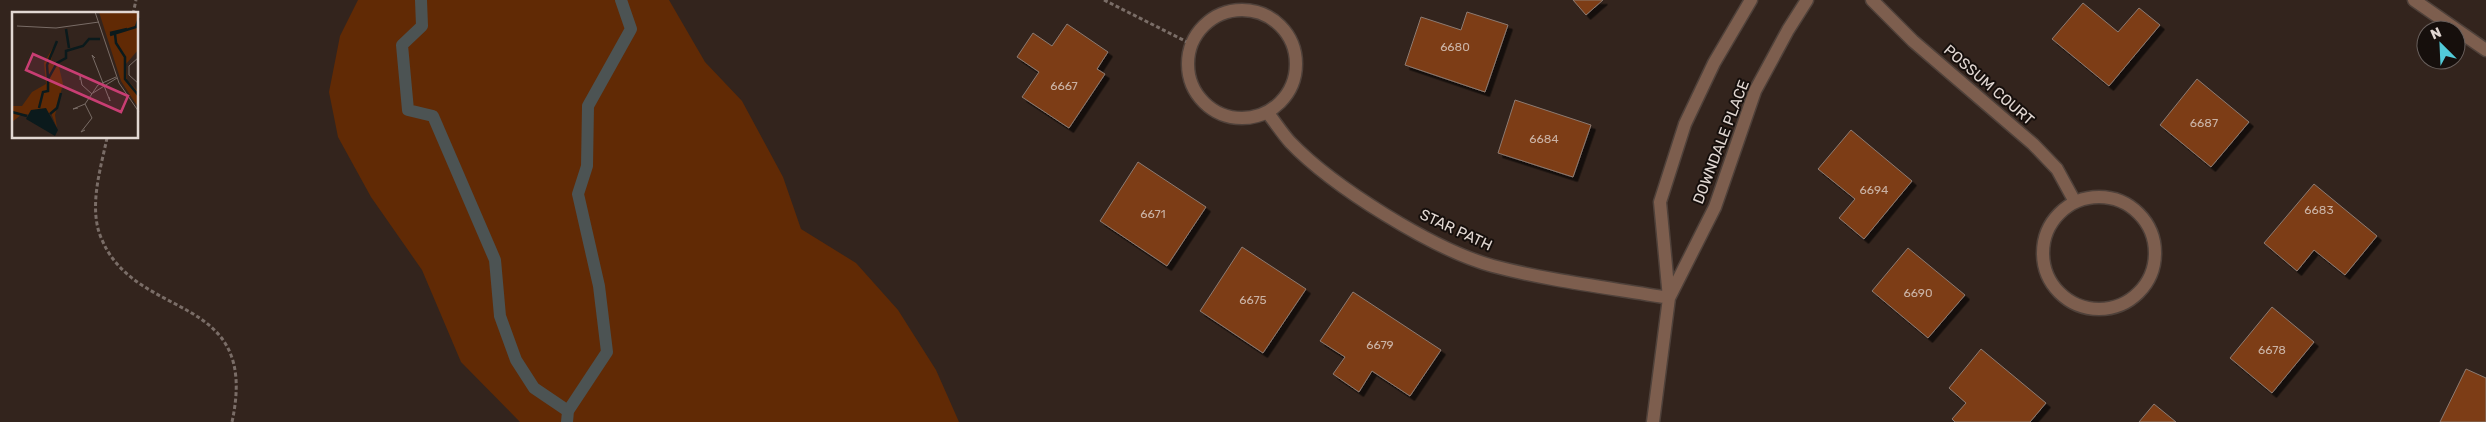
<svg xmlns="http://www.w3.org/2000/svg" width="2486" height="422" viewBox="0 0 2486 422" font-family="Rubik,sans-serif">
  <defs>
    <filter id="shadow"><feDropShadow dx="4.5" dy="4.5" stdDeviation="0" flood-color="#0009"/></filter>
  </defs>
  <rect width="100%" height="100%" fill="#33241d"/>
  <path fill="#612a05" d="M358 0H669L705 62 742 101 783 177 801 229 856 263 898 310 936 370 959 422H520L461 362 422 270 371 197 338 137 329 92 340 36Z"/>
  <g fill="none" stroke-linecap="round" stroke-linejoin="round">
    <path stroke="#4c5353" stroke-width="12" d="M421 0 422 26 402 45 408 110 433 116 495 260 500 316 516 360 534 388 568 411
      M567 422 568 411 607 352 599 286 578 194 587 166 588 106 631 29 621 0"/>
  </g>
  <path fill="#7d3c14" stroke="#8d7b72" filter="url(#shadow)" d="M1573 0H1603L1586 15Z
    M2083 3 2118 32 2139 8 2160 25 2109 86 2052 39Z
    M1467 12 1508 25 1485 92 1405 65 1421 17 1461 30Z
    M1067 24 1108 52 1097 69 1105 74 1069 128 1022 97 1039 72 1017 57 1033 33 1052 46Z
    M2197 79 2249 122 2211 167 2160 125Z
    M1515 100 1591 125 1573 177 1498 153Z
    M1851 130 1912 181 1864 239 1839 218 1855 199 1818 169Z
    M1138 162 1206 207 1167 266 1100 221Z
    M2314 184 2377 236 2345 275 2314 250 2297 271 2264 243Z
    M1242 247 1306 289 1263 353 1200 311Z
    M1908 248 1965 295 1928 338 1872 291Z
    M1353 292 1441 350 1410 396 1372 371 1359 392 1333 374 1345 357 1320 341Z
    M2272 307 2314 342 2272 393 2230 358Z
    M1981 349 2046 403 2030 422H1955L1952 419 1966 403 1949 388Z
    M2466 369 2486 378V422H2440Z
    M2154 404 2176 422H2139Z"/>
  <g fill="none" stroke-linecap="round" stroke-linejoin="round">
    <g stroke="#4f413a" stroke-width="15">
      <path id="minor" d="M1872 0 1913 41 2033 144 2057 169 2075 202
        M1188 64a54 54 0 1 1 108 0a54 54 0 1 1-108 0Z
        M1267 112C1275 122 1282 133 1290 142 1333 187 1434 250 1493 266 1550 281 1611 288 1669 298
        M2043 253a56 56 0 1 1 112 0a56 56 0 1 1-112 0Z
        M1669 298 1715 207 1755 91 1788 30 1807 0
        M1653 422 1669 298 1660 202 1685 124 1714 63 1751 0"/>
    </g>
    <g stroke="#4f413a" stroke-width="15">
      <path id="tertiary" d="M2414 0 2486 50"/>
    </g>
    <path stroke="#7a6d67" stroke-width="3" stroke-dasharray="4 2.5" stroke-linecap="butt" d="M1104 0 1191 44
      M133 14 136 0
      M107 138C101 167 89 205 100 235 133 324 261 288 232 422"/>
    <use href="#minor" stroke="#7d5e4e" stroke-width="12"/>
    <use href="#tertiary" stroke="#7d5e4e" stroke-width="12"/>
  </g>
  <g text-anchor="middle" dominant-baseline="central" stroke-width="4" stroke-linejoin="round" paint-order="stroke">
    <g font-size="12" fill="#c9b1a3">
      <text x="1455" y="47">6680</text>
      <text x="1064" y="86">6667</text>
      <text x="2204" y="123">6687</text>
      <text x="1544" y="139">6684</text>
      <text x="1874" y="190">6694</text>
      <text x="2319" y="210">6683</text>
      <text x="1153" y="214">6671</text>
      <text x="1918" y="293">6690</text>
      <text x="1253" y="300">6675</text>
      <text x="1380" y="345">6679</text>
      <text x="2272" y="350">6678</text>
    </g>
    <g font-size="15" fill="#e2d8d3" stroke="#160f0c">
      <text transform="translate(1989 85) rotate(41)">POSSUM COURT</text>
      <text transform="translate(1721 142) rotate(-69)">DOWNDALE PLACE</text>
      <text transform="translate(1456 230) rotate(25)">STAR PATH</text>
    </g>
  </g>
  <g transform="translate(12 12)">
    <rect width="126" height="126" fill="#33241d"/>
    <path d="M87 0H126V38L114 52 115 68 126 79V95L109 69ZM43 32 39 49 46 51 51 72 43 103 45 116 39 101 9 103 0 110V94H10L20 80 34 72 32 51Z" fill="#612a05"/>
    <path d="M34 96 46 118 43 124 14 107 19 98Z" fill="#0b1a1c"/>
    <path fill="none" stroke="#0b1a1c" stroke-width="2.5" d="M54 17 57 36M98 21 115 17M103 22 104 31 113 45V67L127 84M98 23 124 15 127 6M36 67 35 53 45 29M27 96 31 80 36 79V67L45 51 54 46V39L71 34 77 27H88M0 100 15 104M38 102 45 96 49 81"/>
    <path fill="none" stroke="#796c66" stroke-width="1" d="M83 0 107 71 127 100M5 14 44 16 87 10M127 45 117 54V63L127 72M83 46 80 43 98 89 97 85M68 68V63L70 73 80 82M81 81 105 66M66 96 61 97 73 92 86 73 104 65M73 118 69 120 80 106 73 92"/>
    <path fill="#c83e73" fill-opacity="0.15" stroke="#c83e73" stroke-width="2.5" d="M21 42 116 84 109 100 14 58Z"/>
    <rect width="126" height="126" fill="none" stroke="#e2d8d3" stroke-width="2.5"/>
  </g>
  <g transform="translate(2441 45) rotate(336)"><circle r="24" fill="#160f0c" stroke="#685f5c"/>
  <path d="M0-4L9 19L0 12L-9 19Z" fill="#52cbd9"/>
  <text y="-8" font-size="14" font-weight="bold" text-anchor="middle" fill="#e2d8d3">N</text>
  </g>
</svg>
